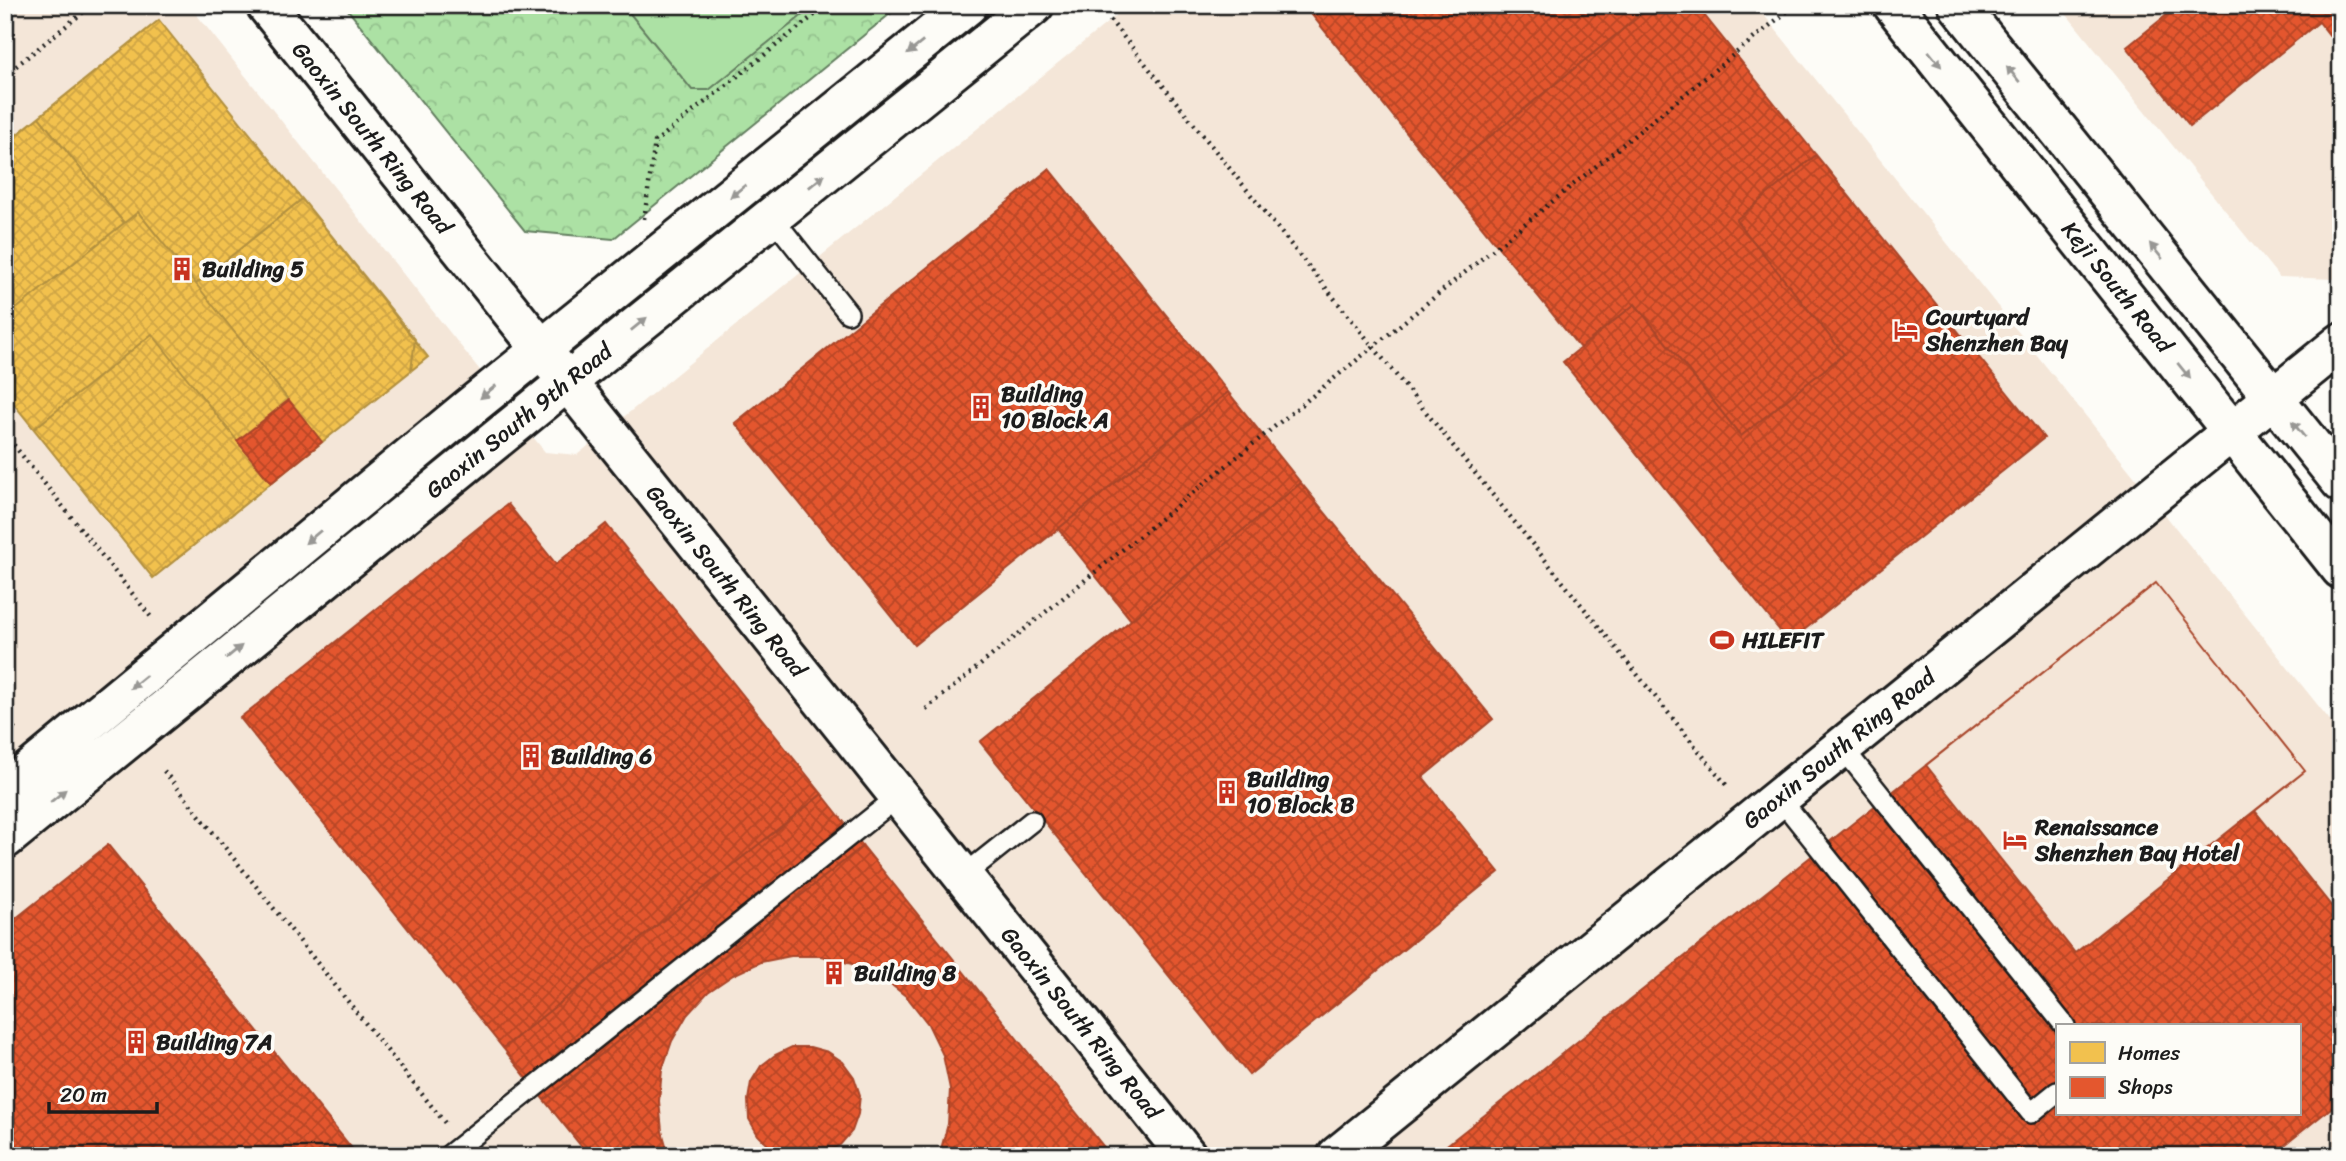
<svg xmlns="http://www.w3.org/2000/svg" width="2346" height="1161" viewBox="0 0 2346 1161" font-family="Sriracha,sans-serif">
  <defs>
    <pattern id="forest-crowns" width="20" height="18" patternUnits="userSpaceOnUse" patternTransform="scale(1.75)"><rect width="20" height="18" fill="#ace1a4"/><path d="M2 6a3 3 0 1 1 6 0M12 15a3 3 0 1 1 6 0" fill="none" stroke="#93c08d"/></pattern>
    <pattern id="homes-cross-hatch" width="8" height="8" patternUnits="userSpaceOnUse" patternTransform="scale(1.75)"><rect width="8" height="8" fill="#f2c14e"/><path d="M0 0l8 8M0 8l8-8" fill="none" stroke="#cfa544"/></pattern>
    <pattern id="shops-cross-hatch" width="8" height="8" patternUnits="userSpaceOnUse" patternTransform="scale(1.75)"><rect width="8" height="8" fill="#e4572e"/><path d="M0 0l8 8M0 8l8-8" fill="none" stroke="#b84726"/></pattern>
  </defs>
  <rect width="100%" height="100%" fill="#fdfcf7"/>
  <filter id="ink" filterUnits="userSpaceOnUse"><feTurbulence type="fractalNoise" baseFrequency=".0143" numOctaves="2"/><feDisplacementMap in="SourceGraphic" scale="14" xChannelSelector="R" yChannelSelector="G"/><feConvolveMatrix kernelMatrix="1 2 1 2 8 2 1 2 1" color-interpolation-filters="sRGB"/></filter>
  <g filter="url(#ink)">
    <path fill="#f4e6d8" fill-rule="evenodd" d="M5 5H189L545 452 577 455 1129 5H1756L2341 734V1145L2327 1156H5ZM2057 1026H2299V1114H2057Z
      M2059 5H2341V275L2336 279 2279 277Z"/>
    <path fill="url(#forest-crowns)" stroke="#647e60" stroke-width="2" d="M344 5H901L613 239 525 231Z"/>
    <path fill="#ace1a4" stroke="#647e60" stroke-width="2" d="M623 5H815L709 90H692Z"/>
    <path fill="url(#homes-cross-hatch)" stroke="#b2903f" stroke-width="2" d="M159 20 428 357 153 578 5 393V144Z
      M159 20 302 199 196 284 138 212 124 223 39 117Z
      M39 117 124 223 5 318V144Z
      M302 199 415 339 411 371 322 442 196 284Z
      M152 334 271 483 153 578 34 429Z"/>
    <path fill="url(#shops-cross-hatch)" stroke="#a84529" stroke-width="2" fill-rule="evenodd" d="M1304 5H1653L1441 176Z
      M1653 5H1696L1816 155 1736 220 1844 354 1741 436 1635 304 1580 348 1441 176Z
      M2179 5H2341V50L2319 22 2190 126 2127 47Z
      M1816 155 2044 438 1789 642 1563 362 1635 304 1741 436 1844 354 1736 220Z
      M1049 169 1228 392 914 645 735 423Z
      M1228 392 1301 483 1131 620 1058 529Z
      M289 400 322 442 271 483 237 441Z
      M1301 483 1493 719 1423 777 1499 872 1249 1075 980 742Z
      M508 504 556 564 606 524 822 794 503 1048 240 718Z
      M2156 583 2305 771 2075 953 1926 765Z
      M2156 583 2305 771 2255 811 2341 918V1100L2271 1156H1433ZM2057 1026H2299V1114H2057Z
      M822 794 863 846 544 1100 503 1048Z
      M108 845 358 1156H5V927Z
      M863 846 1111 1156H589L544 1100Z
      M791 956H822L852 964 880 976 907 997 928 1024 943 1055 950 1089 948 1124 939 1156H819L840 1145 852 1131 858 1114 860 1095 854 1077 843 1062 828 1052 810 1047H792L775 1055 761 1066 751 1082 748 1100 749 1119 758 1135 771 1148 786 1156H669L662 1131 659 1101 662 1070 672 1041 687 1015 708 992 733 975 761 962Z"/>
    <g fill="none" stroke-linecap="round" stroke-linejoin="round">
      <g stroke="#1c1c1c" stroke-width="24">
        <path id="service" d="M772 217 848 313
          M1842 747 2065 1026
          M1779 797 2031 1113 2057 1092
          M963 876 1032 821
          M448 1156 899 796"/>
      </g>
      <g stroke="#1c1c1c" stroke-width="44">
        <path id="tertiary" d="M266 5 1187 1156
          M5 791 470 407 968 5
          M5 839 567 382 1034 5
          M1337 1156 2341 343"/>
      </g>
      <g stroke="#1c1c1c" stroke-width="44">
        <path id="secondary" d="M1893 5 2341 569
          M1958 5 2341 482"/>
      </g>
      <path stroke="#1c1c1c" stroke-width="4.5" stroke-dasharray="2 5" stroke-linecap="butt" d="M1110 20 1728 787
        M5 75 92 5
        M644 219 655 142 827 5
        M5 434 151 617
        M926 709 1795 5
        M5 717 15 729
        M164 771 445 1123"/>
      <use href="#service" stroke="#fdfcf7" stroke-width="19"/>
      <use href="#tertiary" stroke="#fdfcf7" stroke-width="38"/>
      <use href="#secondary" stroke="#fdfcf7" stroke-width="38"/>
    </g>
    <defs><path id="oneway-solid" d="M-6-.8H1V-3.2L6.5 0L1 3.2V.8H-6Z" transform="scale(1.75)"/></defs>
    <g fill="#989794">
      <use href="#oneway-solid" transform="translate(915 48) rotate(141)"/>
      <use href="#oneway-solid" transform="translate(1935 59) rotate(51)"/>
      <use href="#oneway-solid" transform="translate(2013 74) rotate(-129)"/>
      <use href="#oneway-solid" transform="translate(817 181) rotate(-39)"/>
      <use href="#oneway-solid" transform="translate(738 191) rotate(141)"/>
      <use href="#oneway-solid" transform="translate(2156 251) rotate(-129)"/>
      <use href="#oneway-solid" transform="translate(639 324) rotate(-39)"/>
      <use href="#oneway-solid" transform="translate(2184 371) rotate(51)"/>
      <use href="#oneway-solid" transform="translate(488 392) rotate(141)"/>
      <use href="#oneway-solid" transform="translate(2298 429) rotate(-129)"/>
      <use href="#oneway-solid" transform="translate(313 537) rotate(140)"/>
      <use href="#oneway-solid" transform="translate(234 652) rotate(-39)"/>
      <use href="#oneway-solid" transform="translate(138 682) rotate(141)"/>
      <use href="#oneway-solid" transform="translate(58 796) rotate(-39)"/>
    </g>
  </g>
  <defs>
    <g id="building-bare" transform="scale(1.89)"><path d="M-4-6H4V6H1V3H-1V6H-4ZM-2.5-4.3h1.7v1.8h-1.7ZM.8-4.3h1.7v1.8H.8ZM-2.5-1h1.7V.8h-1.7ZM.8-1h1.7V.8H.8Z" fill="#c8321e" stroke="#fdfcf7" stroke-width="2.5" paint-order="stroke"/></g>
    <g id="hotel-bare" transform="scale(1.89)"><path d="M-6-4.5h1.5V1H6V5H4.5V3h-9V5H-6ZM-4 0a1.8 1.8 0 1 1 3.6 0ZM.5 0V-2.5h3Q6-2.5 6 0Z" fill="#c8321e" stroke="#fdfcf7" stroke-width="2.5" paint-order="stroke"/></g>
    <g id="stadium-bare" transform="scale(1.89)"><path d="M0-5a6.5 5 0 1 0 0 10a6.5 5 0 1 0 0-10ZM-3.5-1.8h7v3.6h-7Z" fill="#c8321e" stroke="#fdfcf7" stroke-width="2.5" paint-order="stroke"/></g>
  </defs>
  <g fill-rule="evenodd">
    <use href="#building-bare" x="182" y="269"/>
    <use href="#hotel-bare" x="1906" y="330"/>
    <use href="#building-bare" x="981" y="407"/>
    <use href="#stadium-bare" x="1722" y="640"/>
    <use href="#building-bare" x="531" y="756"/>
    <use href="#building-bare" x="1227" y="792"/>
    <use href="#hotel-bare" x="2015" y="840"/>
    <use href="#building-bare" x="834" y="973"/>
    <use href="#building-bare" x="136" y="1042"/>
  </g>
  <g text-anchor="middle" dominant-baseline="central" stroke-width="7" stroke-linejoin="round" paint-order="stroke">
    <g font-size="23" fill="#1c1c1c" stroke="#fdfcf7">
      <text transform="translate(372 138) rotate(51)">Gaoxin South Ring Road</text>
      <text transform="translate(2117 287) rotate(51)">Keji South Road</text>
      <text transform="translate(519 421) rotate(-39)">Gaoxin South 9th Road</text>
      <text transform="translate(726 581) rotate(51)">Gaoxin South Ring Road</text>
      <text transform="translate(1839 749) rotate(-39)">Gaoxin South Ring Road</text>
      <text transform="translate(1081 1023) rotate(51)">Gaoxin South Ring Road</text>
    </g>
    <g font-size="23" font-weight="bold" fill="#1c1c1c" stroke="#fdfcf7" text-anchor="start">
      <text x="202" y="269">Building 5</text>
      <text x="1926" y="317">Courtyard<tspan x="1926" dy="26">Shenzhen Bay</tspan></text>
      <text x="1001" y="394">Building<tspan x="1001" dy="26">10 Block A</tspan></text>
      <text x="1742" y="640">HILEFIT</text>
      <text x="551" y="756">Building 6</text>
      <text x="1247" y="779">Building<tspan x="1247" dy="26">10 Block B</tspan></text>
      <text x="2035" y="827">Renaissance<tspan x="2035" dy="26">Shenzhen Bay Hotel</tspan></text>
      <text x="854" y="973">Building 8</text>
      <text x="156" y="1042">Building 7A</text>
    </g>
  </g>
  <rect width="2346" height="1161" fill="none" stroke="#fdfcf7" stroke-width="28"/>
  <rect x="14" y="14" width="2318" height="1133" fill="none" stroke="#1c1c1c" stroke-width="2.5" filter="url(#ink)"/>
  <rect x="2056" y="1024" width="245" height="91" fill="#fdfcf7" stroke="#a3a29f" stroke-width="2"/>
  <rect x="2070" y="1042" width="35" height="21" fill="#f2c14e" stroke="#a3a29f" stroke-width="2"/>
  <text x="2118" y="1060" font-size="21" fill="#1c1c1c">Homes</text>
  <rect x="2070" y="1077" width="35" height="21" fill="#e4572e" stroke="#a3a29f" stroke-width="2"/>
  <text x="2118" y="1094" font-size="21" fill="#1c1c1c">Shops</text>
  <path d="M49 1102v10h108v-10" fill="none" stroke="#1c1c1c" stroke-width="3.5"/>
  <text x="60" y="1102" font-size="21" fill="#1c1c1c" stroke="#fdfcf7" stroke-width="5" paint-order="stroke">20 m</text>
</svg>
